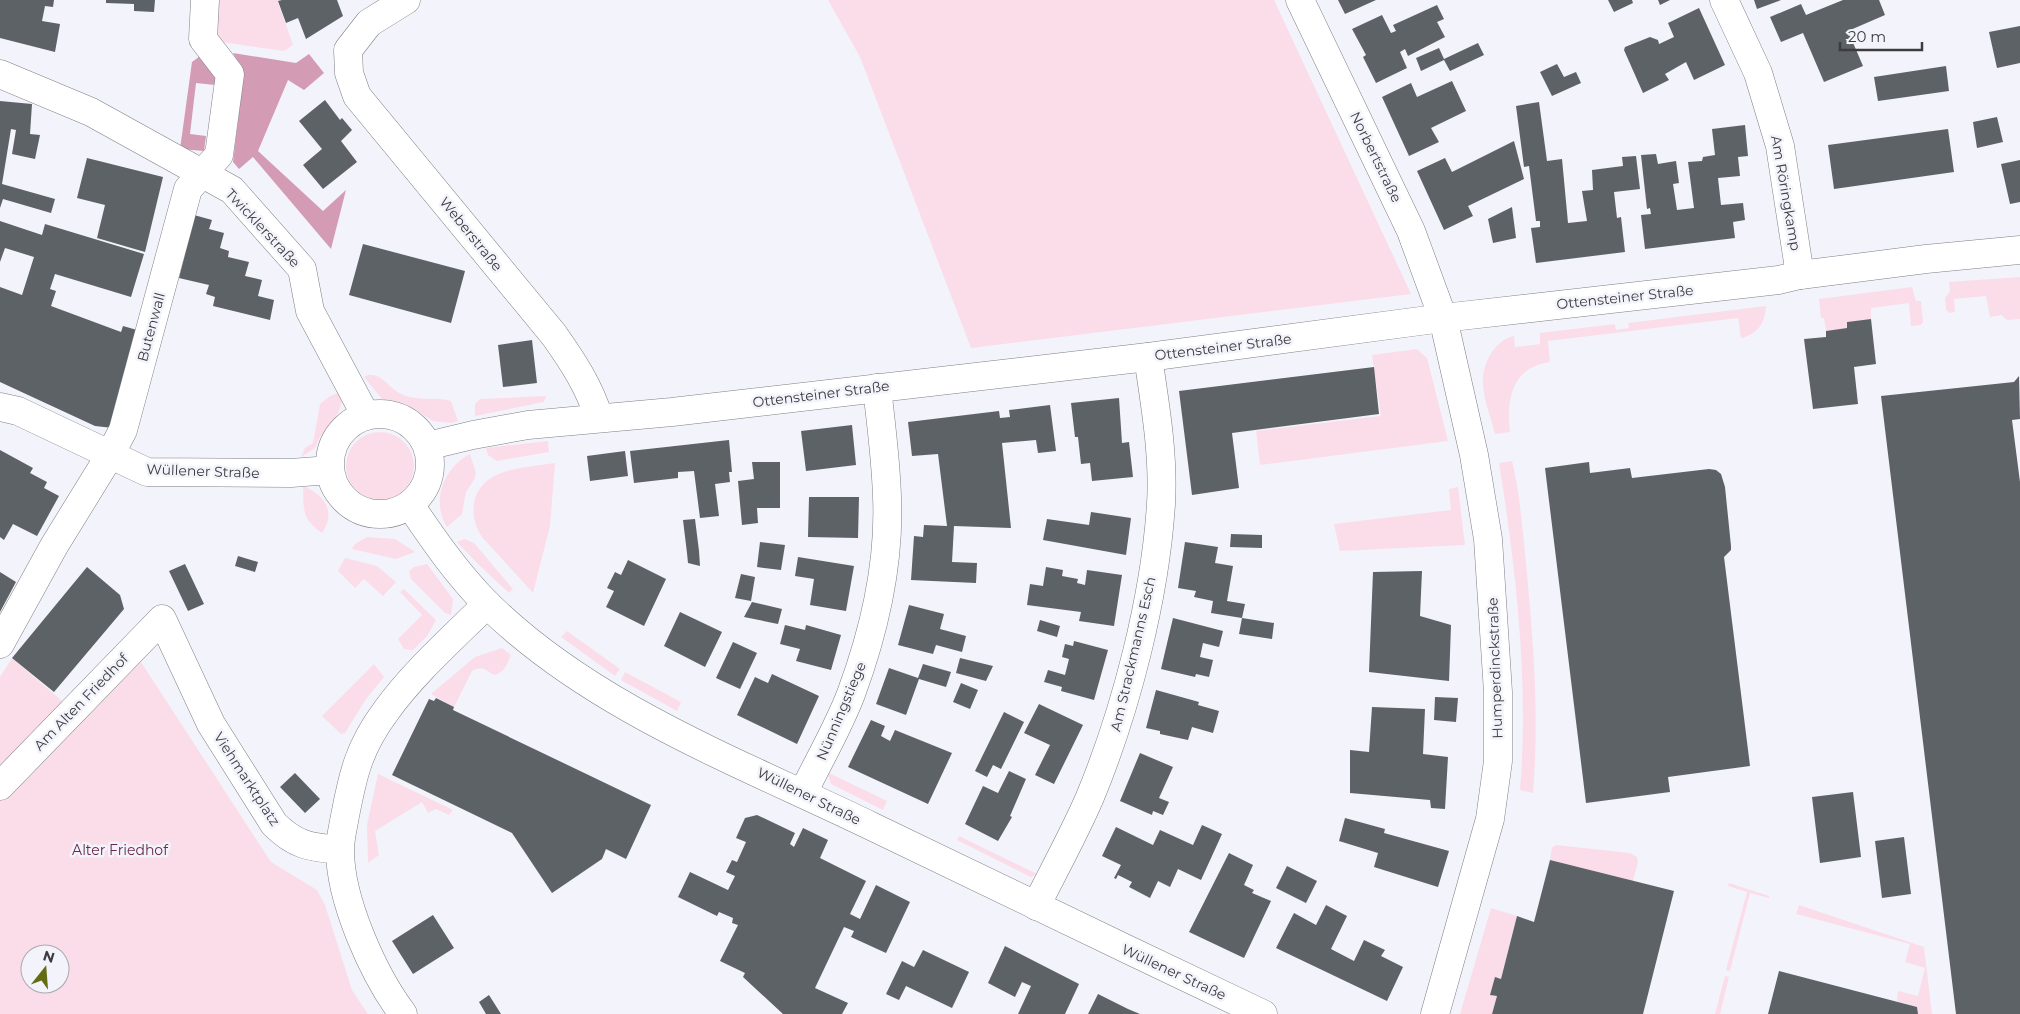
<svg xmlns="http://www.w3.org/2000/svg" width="2020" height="1014" viewBox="0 0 2020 1014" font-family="Montserrat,sans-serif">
  <rect width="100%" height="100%" fill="#f3f3fb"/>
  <path fill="#fbdde9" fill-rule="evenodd" d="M214 0H282L278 2 293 45 284 51 215 41Z
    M828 0H1274L1411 294 971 348 860 57Z
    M2020 277V319L2007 320 2001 315 1990 317 1986 296 1954 299 1955 312 1950 313 1946 310 1945 298 1950 291 1949 282Z
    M1912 287 1916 301H1921L1923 322 1921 325 1911 326 1909 303 1871 308V319L1847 322V328L1826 331 1824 318H1821L1819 299Z
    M1766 306C1765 323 1758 334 1741 338L1738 318 1548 341 1550 362C1512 367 1506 399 1510 432L1495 434C1491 418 1484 401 1483 385 1481 366 1494 340 1514 336L1515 347 1540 344V333L1615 324 1616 330 1629 328 1628 323Z
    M1417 349 1427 358 1448 441 1260 465 1256 431 1381 416 1372 355Z
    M368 375C381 373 389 388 401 394 418 402 435 396 451 401L458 421 451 423 433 421 404 403 382 399 364 377Z
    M341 392 342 402 338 413 320 437 315 448 301 457 305 448 313 443 320 404 330 396Z
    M546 396 544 402 475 416V404L480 399Z
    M346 466a34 34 0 1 1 68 0a34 34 0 1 1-68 0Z
    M548 441 549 452 497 461 488 455 486 448Z
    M470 454 476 473 475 478 466 492 462 514 447 527C431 502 443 468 470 454Z
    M1512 461C1521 498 1523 537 1527 574 1534 648 1539 719 1533 793L1520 790C1529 682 1516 570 1499 463Z
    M555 463 550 526 533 593 482 537C475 526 472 515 474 503 481 467 526 468 555 463Z
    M303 486C324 494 337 512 322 533 301 518 304 510 303 486Z
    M1458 487 1465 545 1340 551 1334 524 1451 510 1449 489Z
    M367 537 395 539 415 552 396 559 352 549 355 544Z
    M464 539 474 543 513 589 509 593 480 566 457 542Z
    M345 558 377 566 396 582 383 596 364 579 355 588 338 571Z
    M427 564 453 599 451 615 445 613 411 579 409 571 414 567Z
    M404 589 436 620 427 636 413 650 404 649 398 639 422 615 400 592Z
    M567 631 620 669 615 676 561 637Z
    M502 648 511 655C507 664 505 673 494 675 486 670 482 665 472 671L454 707 431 694 475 657Z
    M12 658 68 706 0 769V677Z
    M141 662 271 862 317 890 325 905 352 990 368 1014H0V799ZM30 954H60V984H30Z
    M374 664 384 677 366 699 345 733 341 734 322 716Z
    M625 672 681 702 677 711 621 680Z
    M827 772 887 801 883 810 831 784Z
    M378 774 453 810 449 815 436 809 428 813 422 802 375 831 379 855 368 863 367 825Z
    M959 836 1037 874 1031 877 957 840Z
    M1556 845 1630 853 1637 857 1638 862 1633 881 1550 860 1552 848Z
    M1729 883 1769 896V898L1750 893 1730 971 1726 970 1747 892 1728 886Z
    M1799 905 1924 947 1932 1014H1918L1917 1007 1897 1001 1898 991 1918 996 1925 968 1905 962 1910 944 1796 914Z
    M1491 908 1517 916 1501 979 1495 978 1491 995 1497 996 1492 1014H1460Z
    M1725 976 1729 977 1720 1014H1715Z"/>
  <path fill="#d49cb4" d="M233 53 296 63 309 54 324 73 304 90 288 80 258 151 323 211 346 190 331 249 253 157 239 169 233 162 244 72Z
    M200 56 216 75 215 85 196 83 190 134 206 136 204 151 180 149 192 62Z"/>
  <path fill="#5d6267" d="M0 0H54L53 7 45 6 42 21 60 24 55 52 0 38Z
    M106 0H155L154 12 134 11V4L106 3Z
    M282 0H337L343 16 306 39 298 18 286 23 278 1Z
    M1338 0H1376L1345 14Z
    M1608 0H1632L1633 3 1614 12Z
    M1658 0H1670L1660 5Z
    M1754 0H1781L1757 9Z
    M1843 0H1879L1885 15 1848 31 1863 66 1824 82 1803 33 1781 42 1770 17 1801 4 1806 15Z
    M1437 5 1444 19 1437 22 1445 37 1408 56 1405 49 1400 52 1407 68 1376 83 1363 57 1366 55 1352 29 1382 15 1391 33 1396 31 1393 25Z
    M1699 8 1725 65 1694 80 1686 62 1665 74 1669 80 1643 93 1624 50 1625 47 1650 37 1658 40 1659 44 1674 37 1668 23Z
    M2020 26V63L1997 68 1989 32Z
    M1478 43 1484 55 1450 71 1444 60 1421 71 1416 58 1439 48 1444 59Z
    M1557 64 1564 77 1576 72 1581 83 1552 96 1540 72Z
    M1946 66 1949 91 1878 101 1874 77Z
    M1452 81 1466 111 1431 128 1439 142 1409 156 1382 97 1411 83 1417 97Z
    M325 100 340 120 342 118 352 130 341 141 357 162 323 189 303 165 322 149 299 121Z
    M0 101 32 104 30 134 40 135 35 159 12 154 16 130 11 129 2 184 55 199 51 213 3 199 0 208Z
    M1539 102 1547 161 1562 159 1568 223 1587 221 1582 191 1593 190 1592 170 1623 166 1622 157 1636 156 1640 189 1614 192 1617 218 1621 217 1625 252 1536 263 1531 228 1540 227V221H1536L1529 166 1524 167 1516 106Z
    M1997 117 2003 142 1977 148 1973 122Z
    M1745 125 1748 156 1738 157 1740 176 1718 178 1721 205 1743 203 1745 220 1733 222 1735 238 1645 249 1641 215 1651 214 1650 208 1647 209 1641 155 1656 154 1658 164 1676 161 1679 183 1673 184 1677 210 1694 208 1688 162 1702 161 1703 157 1715 155 1712 129Z
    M1948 129 1954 172 1834 189 1828 145Z
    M1514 141 1524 179 1468 206 1473 216 1444 230 1417 171 1445 158 1452 172Z
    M87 158 163 177 145 252 97 238 105 205 77 198Z
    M2020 160V202L2010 204 2001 164Z
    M1512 207 1516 238 1493 243 1488 219Z
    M194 215 212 220 209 229 224 233 220 248 229 251 228 257 249 262 245 276 262 280 258 296 274 300 270 320 213 306 215 297 206 294 209 285 179 278Z
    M0 221 42 235 45 224 144 254 131 297 55 274 50 289 56 291 51 306 121 332 123 326 137 330 113 428 95 426 0 382V287L22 295 34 257 5 248 0 262Z
    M363 244 465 271 451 323 349 295Z
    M1871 319 1876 364 1854 367 1858 404 1813 409 1804 339 1826 337V331L1847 328V322Z
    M532 340 537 383 503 387 498 345Z
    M1374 367 1379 414 1232 433 1239 488 1192 495 1179 391Z
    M2019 376 2020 419 2012 420 2020 482V1014H1956L1881 396 2014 382Z
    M1119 398 1122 443 1129 442 1133 477 1092 481 1090 463 1081 464 1078 437H1075L1071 403Z
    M1050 405 1056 451 1038 453 1036 440 1002 443 1011 528 954 526 952 562 977 563 976 583 911 580 914 536 923 537 924 525 947 526 938 454 912 456 908 422 999 411 1000 418 1010 417 1009 410Z
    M852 425 856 465 806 471 801 431Z
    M729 440 732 472H729L730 482 715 484 719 516 700 518 694 471 678 472V478L634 483 630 451Z
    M0 450 33 468 30 473 47 482 44 488 59 496 37 536 13 524 4 540 0 537Z
    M625 451 628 476 590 481 587 456Z
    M752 462H780V508H757L758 523 742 525 738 481 754 479Z
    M1589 462 1590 473 1630 468 1632 478 1709 469 1716 470 1721 474 1725 487 1731 546V550L1724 557 1750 766 1668 777 1670 792 1586 803 1545 468Z
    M809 497H859L858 538 808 537Z
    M1091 512 1131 518 1126 555 1043 540 1047 519 1089 525Z
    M695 519 699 551 700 566 688 563 687 553 683 520Z
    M1231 534 1262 535V548L1230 547Z
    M760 542 785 545 781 570 757 567Z
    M1185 542 1218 547 1215 563 1233 566 1227 601 1245 604 1242 618 1211 613 1213 601 1194 597 1196 591 1178 588Z
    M238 556 258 562 255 572 235 566Z
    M798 557 854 566 846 611 810 605 814 579 795 576Z
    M628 560 666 579 644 626 606 607 614 591 607 588 615 572 621 575Z
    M185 564 204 604 188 611 169 571Z
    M87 567 120 595 124 609 54 692 12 658Z
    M1046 567 1063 570 1062 576 1078 579 1077 583 1085 585 1087 570 1122 575 1114 626 1079 621 1081 612 1027 605 1030 584 1043 586Z
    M1422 571 1420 616 1451 625 1449 681 1369 672 1373 572Z
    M0 572 16 582 0 612Z
    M741 574 755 577 751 601 735 598Z
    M752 602 782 609 778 624 744 617Z
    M909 605 944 614 940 629 966 636 962 652 936 645 933 654 898 645Z
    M680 612 722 632 705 667 664 646Z
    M1173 618 1223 631 1219 647 1203 643 1200 657 1213 660 1209 677 1196 674 1195 677 1161 669Z
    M1242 618 1274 623 1272 639 1239 634Z
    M1040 620 1060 626 1057 637 1037 631Z
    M785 625 805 630 806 625 841 635 831 670 796 661 800 649 780 644Z
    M1074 641 1108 650 1094 700 1061 691 1062 687 1044 682 1048 670 1065 675 1069 659 1062 657 1065 644 1073 646Z
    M733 642 757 653 740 689 716 678Z
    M960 658 993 666 986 681 956 673Z
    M923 664 951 672 946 687 919 679 906 715 876 704 889 668 918 678Z
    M772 674 819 696 797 744 737 715 755 677 768 683Z
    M961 683 978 690 970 709 953 702Z
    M1156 690 1199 702 1198 705 1219 711 1213 733 1192 727 1188 740 1160 734V731L1146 728Z
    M1435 697 1458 698 1456 722 1434 720Z
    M436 698 454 707 453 710 651 805 626 859 606 849 602 859 552 893 512 833 392 775 429 699 434 701Z
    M1039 704 1083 725 1054 784 1035 775 1050 745 1024 733Z
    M1372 707 1425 709 1423 754 1448 757 1445 809 1431 808 1430 800 1350 793V750L1369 752Z
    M1004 712 1024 722 1001 769 993 765 987 777 975 771Z
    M871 720 885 726 881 736 890 741 895 730 952 753 928 804 848 767Z
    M1140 753 1173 767 1159 798 1169 802 1163 815 1153 811 1152 815 1120 801Z
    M1009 771 1026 779 1010 816 1012 817 998 841 965 824 983 786 998 793Z
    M295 773 320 799 305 813 280 787Z
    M1853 792 1861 857 1820 863 1812 797Z
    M757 815 795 833 790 844 794 847 803 828 828 840 820 858 866 881 850 914 860 919 876 885 910 902 886 953 851 937 854 931 844 927 815 988 848 1003 842 1014H783L743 977 745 973 720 961 738 925 732 923 733 918 719 912 717 916 678 897 690 872 728 890 735 876 726 872 732 860 737 862 746 842 736 838 745 818Z
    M1345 818 1385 829 1384 833 1449 851 1438 887 1374 867 1378 853 1339 841Z
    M1202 825 1222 834 1201 880 1178 869 1170 887 1158 881 1150 898 1129 887 1132 882 1118 875 1116 879 1114 878 1121 865 1102 856 1116 827 1153 845 1160 830 1193 845Z
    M1904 837 1911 894 1882 898 1875 841Z
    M1229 853 1253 865 1244 885 1254 890 1252 893 1271 901 1244 958 1189 932Z
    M1550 860 1674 891 1643 1014H1492L1497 996 1490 995 1495 977 1501 979 1517 916 1534 922Z
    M1287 866 1317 881 1306 903 1276 888Z
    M1326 905 1347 916 1331 949 1354 961 1364 940 1385 950 1381 956 1403 967 1387 1001 1276 948 1294 913 1316 925Z
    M433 915 454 948 413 974 392 941Z
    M1005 946 1079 984 1065 1014H1018L1031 986 1022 982 1015 997 988 983Z
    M923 950 969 972 952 1008 906 986 899 1000 886 994 902 961 914 967Z
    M1779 971 1917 1007 1918 1014H1768Z
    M1098 994 1128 1009 1140 1014H1088Z
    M489 995 501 1014H486L479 1002Z"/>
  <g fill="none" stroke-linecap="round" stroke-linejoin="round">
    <g stroke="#7e7f85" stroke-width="29">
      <path id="minor" d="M406 0 369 23 348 50 349 73 357 96 554 335C573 362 589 386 599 418
        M1300 0 1411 231 1443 318 1474 455 1488 539 1498 692V761L1490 819 1435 1014
        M1724 0 1758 73 1780 146 1800 275
        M0 74 91 112 232 190 302 269 310 311 366 416
        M0 407 18 411 147 472 291 473 330 470
        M0 644 54 546 110 455 123 430 188 189 219 155 230 74 203 39 205 0
        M0 786 162 619 211 724 274 824C296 846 310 847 340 850
        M803 793C819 760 838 728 851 694 874 632 890 564 887 497 886 461 881 424 877 388
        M1036 906C1054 870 1074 834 1090 797 1126 710 1155 598 1161 504 1164 456 1155 404 1148 357
        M403 1014C373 974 340 900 340 850 340 839 343 827 345 816 353 774 359 747 386 711 414 672 453 638 487 604"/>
    </g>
    <g stroke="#7e7f85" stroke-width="29">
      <path id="tertiary" d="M330 464a50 50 0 1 1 100 0a50 50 0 1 1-100 0Z
        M427 446 473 435 528 425 672 412 1148 357 1443 318 1779 280 1800 275 1926 259 2020 250
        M410 505C433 539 457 574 487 604 591 707 741 763 871 826 1002 889 1132 952 1263 1014"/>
    </g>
    <use href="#minor" stroke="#fff" stroke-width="28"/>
    <use href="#tertiary" stroke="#fff" stroke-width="28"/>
  </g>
  <g text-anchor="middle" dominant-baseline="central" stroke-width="5" stroke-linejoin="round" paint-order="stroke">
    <g font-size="14" fill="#3c3c3f" stroke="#f3f3fb">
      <text transform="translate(1376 157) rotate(64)">Norbertstraße</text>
      <text transform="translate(1786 193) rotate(80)">Am Röringkamp</text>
      <text transform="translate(263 228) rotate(47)">Twicklerstraße</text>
      <text transform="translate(471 234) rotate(51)">Weberstraße</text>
      <text transform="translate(1625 297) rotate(-6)">Ottensteiner Straße</text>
      <text transform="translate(151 327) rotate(-75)">Butenwall</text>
      <text transform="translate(1223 347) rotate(-7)">Ottensteiner Straße</text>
      <text transform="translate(821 394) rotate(-7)">Ottensteiner Straße</text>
      <text transform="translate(203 471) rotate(2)">Wüllener Straße</text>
      <text transform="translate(1133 654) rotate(-77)">Am Strackmanns Esch</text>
      <text transform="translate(1495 668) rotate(-92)">Humperdinckstraße</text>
      <text transform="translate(81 702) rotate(-46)">Am Alten Friedhof</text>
      <text transform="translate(841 711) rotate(-67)">Nünningstiege</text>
      <text transform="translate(247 779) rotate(57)">Viehmarktplatz</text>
      <text transform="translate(809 796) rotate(26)">Wüllener Straße</text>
      <text transform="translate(1174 972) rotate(25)">Wüllener Straße</text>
    </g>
    <g font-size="14" fill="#6b284a" stroke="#f3f3fb">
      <text x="120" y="850">Alter Friedhof</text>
    </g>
  </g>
  <g transform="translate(45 969) rotate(17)"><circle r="24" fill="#f3f3fb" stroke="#aaaab0"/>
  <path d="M0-4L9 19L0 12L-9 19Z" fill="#636c12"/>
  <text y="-8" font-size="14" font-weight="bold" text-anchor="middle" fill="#3c3c3f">N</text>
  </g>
  <path d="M1840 42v8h82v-8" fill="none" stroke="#3c3c3f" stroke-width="2.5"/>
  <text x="1848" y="42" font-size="15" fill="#3c3c3f" stroke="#f3f3fb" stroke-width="4" paint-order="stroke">20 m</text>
</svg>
